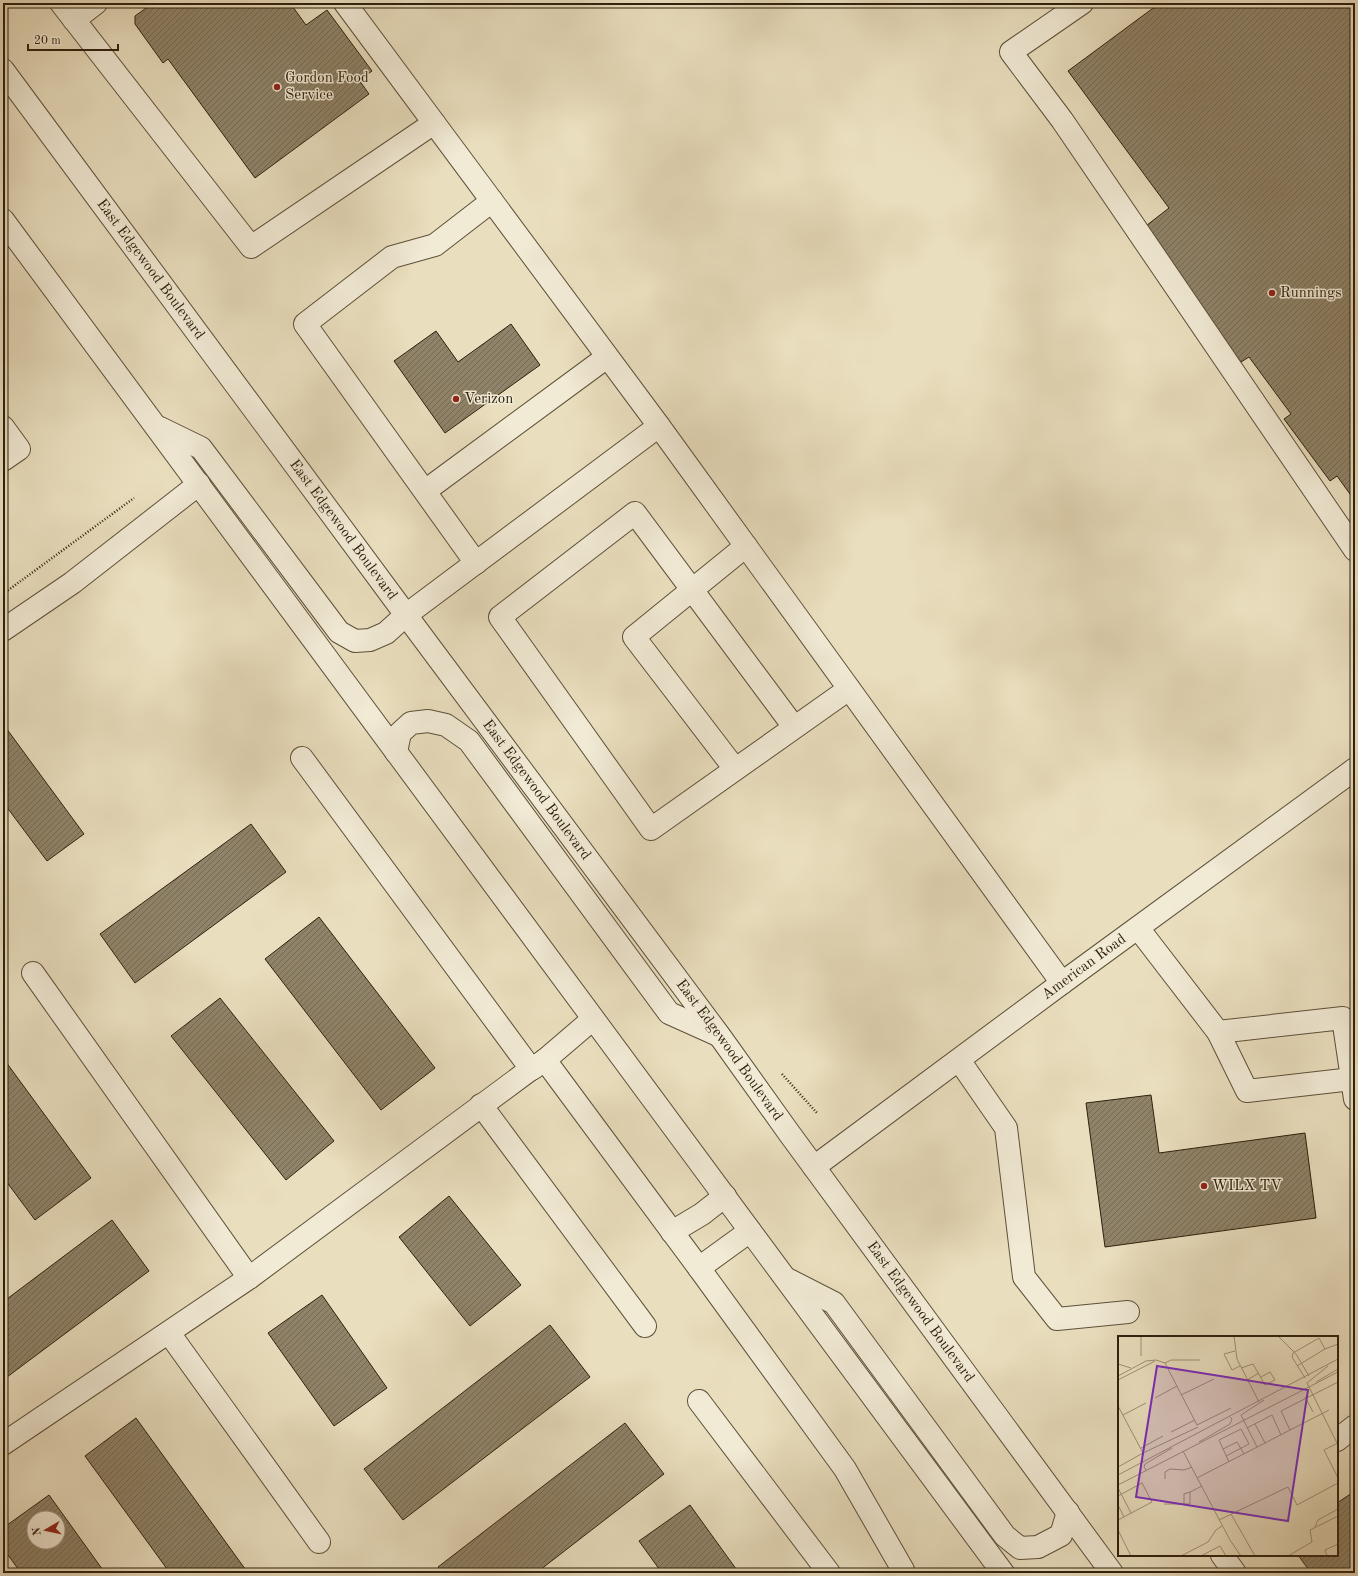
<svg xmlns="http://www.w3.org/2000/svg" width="1358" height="1576" viewBox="0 0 1358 1576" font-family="'Old Standard TT',serif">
  <defs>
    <pattern id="building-hatch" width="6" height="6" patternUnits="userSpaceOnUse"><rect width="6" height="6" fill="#8f8369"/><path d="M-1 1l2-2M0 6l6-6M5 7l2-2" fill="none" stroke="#756b55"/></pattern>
  </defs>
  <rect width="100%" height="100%" fill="#e9debe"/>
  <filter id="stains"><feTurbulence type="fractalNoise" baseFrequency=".005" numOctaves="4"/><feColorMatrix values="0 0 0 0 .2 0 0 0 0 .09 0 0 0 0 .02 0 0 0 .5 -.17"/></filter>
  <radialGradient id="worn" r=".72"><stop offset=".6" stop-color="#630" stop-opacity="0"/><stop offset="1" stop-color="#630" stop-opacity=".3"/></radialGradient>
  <path fill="url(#building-hatch)" stroke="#2e200d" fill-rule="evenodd" d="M153 3H290L306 25 327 10 372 71 359 80 369 94 255 178 168 59 163 63 135 24V16Z
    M1160 3H1355V501L1337 476 1330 481 1284 419 1291 414 1249 357 1241 362 1142 229 1169 208 1068 71Z
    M511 324 540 365 445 433 394 361 436 331 458 362Z
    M6 728 84 834 47 861 3 802V731Z
    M251 824 286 872 135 983 100 934Z
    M319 917 435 1068 381 1110 265 959Z
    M220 998 334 1141 286 1180 171 1036Z
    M3 1058 91 1178 35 1220 3 1177Z
    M1151 1095 1159 1153 1305 1133 1316 1218 1105 1247 1086 1103Z
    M449 1196 521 1285 470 1326 399 1237Z
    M112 1220 149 1271 3 1380V1302Z
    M322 1295 387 1388 334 1426 268 1333Z
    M550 1325 590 1377 403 1520 364 1469Z
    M136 1418 248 1573H170L85 1456Z
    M625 1423 664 1474 536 1573H443L438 1567Z
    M1355 1491V1573H1311L1298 1555H1337V1503Z
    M49 1495 105 1573H21L3 1548V1528ZM34 1518H58V1542H34Z
    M690 1505 739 1573H662L639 1541Z"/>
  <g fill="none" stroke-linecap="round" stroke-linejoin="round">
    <g stroke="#5d5039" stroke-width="24">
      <g id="minor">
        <path d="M61 3 251 247 434 123"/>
        <path d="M345 3 659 426 1062 983"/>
        <path d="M1082 3 1011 52 1062 120 1355 550"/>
        <path d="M74 20 96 3"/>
        <path id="s1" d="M3 70 406 615 719 1035 789 1133 1112 1573"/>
        <path d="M3 220 1003 1573"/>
        <path d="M3 427 19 449 3 460"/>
        <path d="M160 428 201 448 339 632 355 641 370 640 386 633 406 615 659 426"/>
        <path d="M425 491 607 357"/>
        <path d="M476 563 305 324 392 257 435 245 492 201"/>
        <path d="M3 630 72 583 199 484"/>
        <path d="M794 727 635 513 500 617 651 829 849 689"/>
        <path d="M396 752 400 733 411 723 428 721 446 725 469 741 669 1013 718 1035"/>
        <path d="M735 769 634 637 746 546"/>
        <path d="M1138 928 1218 1032 1343 1018 1355 1099"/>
        <path d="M33 973 249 1278"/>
        <path d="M1218 1032 1247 1091 1352 1079"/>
        <path d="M545 1060 699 1268 845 1469 903 1570 899 1573"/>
        <path d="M959 1060 1006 1128 1024 1277 1057 1319 1128 1312"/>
        <path d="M532 1069 545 1060 593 1019"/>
        <path d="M481 1105 645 1326"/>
        <path id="s2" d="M814 1167 1062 983 1355 769"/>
        <path d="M672 1232 702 1214 725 1196"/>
        <path d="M699 1268 750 1231"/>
        <path d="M789 1280 834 1303 1005 1536 1020 1548 1038 1547 1061 1535 1068 1512"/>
        <path d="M169 1333 319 1542"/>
        <path d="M699 1401 829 1573"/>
        <path d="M1337 1440 1355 1426"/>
        <path d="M3 1444 249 1278 531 1069 302 758"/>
        <path d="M1222 1555 1235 1573"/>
      </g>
    </g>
    <path stroke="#2e200d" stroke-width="2.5" stroke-dasharray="1 2" stroke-linecap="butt" d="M3 594 134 498
      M782 1074 817 1113"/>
    <use href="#minor" stroke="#f1ead5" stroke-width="22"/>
  </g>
  <g fill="#8f2418" stroke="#f1ead5" stroke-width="1.5">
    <circle cx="277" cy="87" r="4"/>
    <circle cx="1272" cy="293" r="4"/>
    <circle cx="456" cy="399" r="4"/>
    <circle cx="1204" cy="1186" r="4"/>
  </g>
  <g text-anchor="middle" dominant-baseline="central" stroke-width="3" stroke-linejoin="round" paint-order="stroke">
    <g font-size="15" fill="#2e200d" stroke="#f1ead5" text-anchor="start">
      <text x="285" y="78">Gordon Food<tspan x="285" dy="17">Service</tspan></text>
      <text x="1280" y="293">Runnings</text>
      <text x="464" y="399">Verizon</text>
      <text x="1212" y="1186">WILX TV</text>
    </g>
    <g font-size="15" fill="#2e200d" stroke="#f1ead5">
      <text stroke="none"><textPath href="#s1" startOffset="248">East Edgewood Boulevard</textPath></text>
      <text stroke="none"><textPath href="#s1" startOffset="572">East Edgewood Boulevard</textPath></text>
      <text stroke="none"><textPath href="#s1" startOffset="896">East Edgewood Boulevard</textPath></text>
      <text stroke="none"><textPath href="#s2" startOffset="336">American Road</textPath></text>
      <text stroke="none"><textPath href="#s1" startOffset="1220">East Edgewood Boulevard</textPath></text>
      <text stroke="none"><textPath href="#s1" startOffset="1544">East Edgewood Boulevard</textPath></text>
    </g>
  </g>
  <g transform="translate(1118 1336)">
    <rect width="220" height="220" fill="#e9debe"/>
    <path fill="none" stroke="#9e9277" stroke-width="1" d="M116 0 119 23 141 66M160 0 178 18 191 40M117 15 106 18 114 34 122 30M175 17 201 2 207 13 220 8M175 17 174 21 187 42M23 20V0M47 27 53 24H82M0 28 13 32M179 30 207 13M210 30 189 47 219 107M123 32 135 28 147 49 157 44 152 36 143 41M0 40 28 25 38 24 47 27 79 89 113 72M0 44 37 25M129 44 141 37M198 46 220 33M63 59 96 43M187 61 195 76M37 62 59 50M0 70 25 117 80 91M5 79 28 67M137 88 147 107M129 92 154 79 163 99M172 94 163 75 220 46M53 96 77 84M81 106 112 88 114 83 112 81M220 107 206 114 220 142M139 111 123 79 146 64M23 112 45 100M105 113 119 106 126 118M65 115 112 204 123 220M108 120 131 108 123 93 101 104 111 126M0 131 25 117M28 134 26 131 27 128 54 112M0 139 220 23M79 142 211 74M47 143V136L52 133 66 134 74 131M0 149 220 36M0 152 13 177M0 160 24 147 34 166 0 184M46 168H72V156L84 150M66 168V158L72 156M0 169 6 181M113 178 137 220M101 184 170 151 179 169 220 147M197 191 200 184 220 173M0 194 13 220M63 220 90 206 98 194 104 190M83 220 102 210 108 220M170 220 194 206 192 194 220 180M209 220 207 214 220 208"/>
    <path fill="#7b2cbf" fill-opacity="0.15" stroke="#7b2cbf" stroke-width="2" d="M39 30 190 54 170 185 18 161Z"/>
    <rect width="220" height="220" fill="none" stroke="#2e200d" stroke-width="2"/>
  </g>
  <rect width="1358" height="1576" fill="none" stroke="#e9debe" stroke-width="16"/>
  <rect x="4" y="4" width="1350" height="1568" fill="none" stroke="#2e200d" stroke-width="2"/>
  <rect x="8" y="8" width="1342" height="1560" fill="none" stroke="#2e200d"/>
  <g transform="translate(46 1530) rotate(261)"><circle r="19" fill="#f1ead5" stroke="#a39985"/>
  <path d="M0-3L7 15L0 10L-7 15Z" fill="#8f2418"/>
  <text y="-6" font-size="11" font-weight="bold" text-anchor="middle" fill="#2e200d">N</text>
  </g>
  <path d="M28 44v6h90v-6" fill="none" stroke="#2e200d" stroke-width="2"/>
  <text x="34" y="44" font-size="12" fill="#2e200d" stroke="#f1ead5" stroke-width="3" paint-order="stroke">20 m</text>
  <rect width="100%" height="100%" filter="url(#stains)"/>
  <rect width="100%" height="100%" fill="url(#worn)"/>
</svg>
